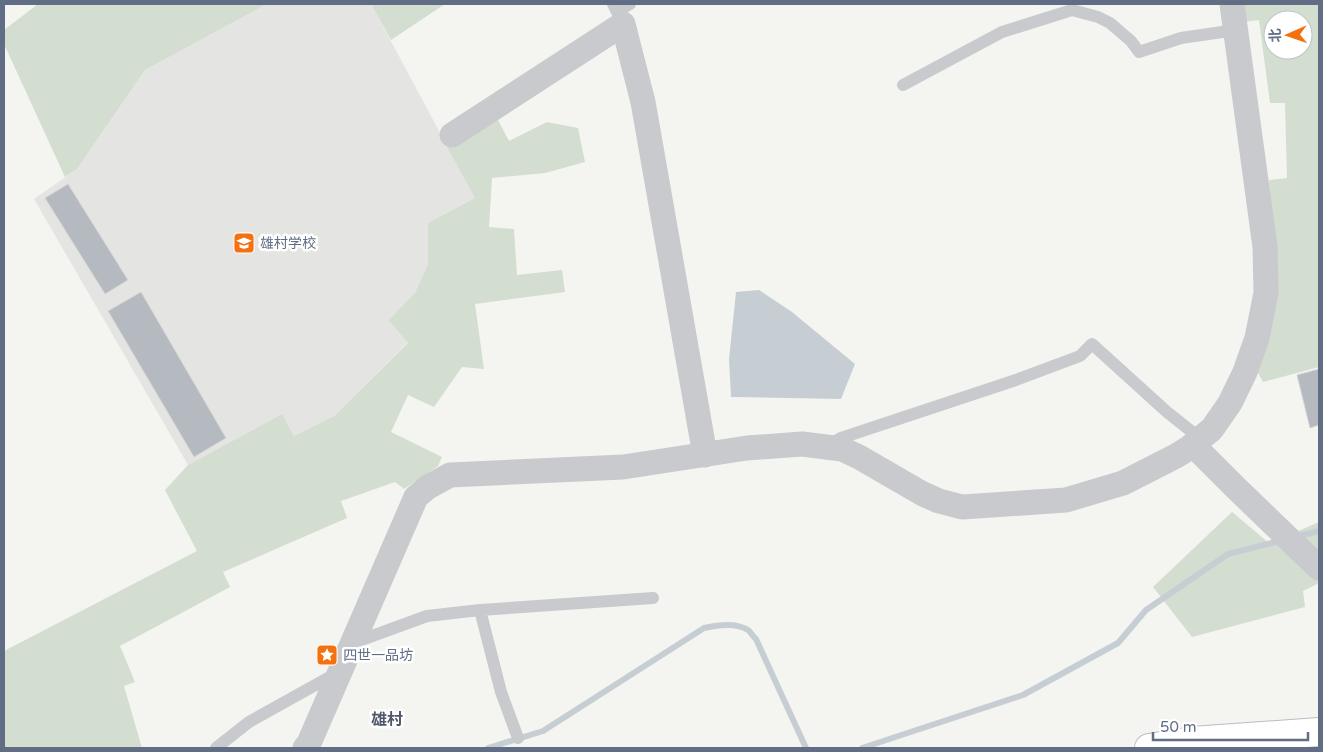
<svg xmlns="http://www.w3.org/2000/svg" width="1323" height="752" viewBox="0 0 1323 752" font-family="'Varela Round','Noto Sans SC',sans-serif">
  <rect width="100%" height="100%" fill="#f4f5f0"/>
  <path fill="#e4e5e3" d="M267 4H371L475 198 428 223V264L415 293 390 320 408 342 334 416 294 436 282 414 188 465 34 199 77 169 145 70Z"/>
  <path fill="#d3ddd0" fill-rule="evenodd" d="M38 4H267L145 70 77 169 65 177 4 44V30Z
    M371 4H445L391 40Z
    M1240 4H1319V367L1263 382 1258 373 1272 253 1269 180 1287 178 1285 103H1270L1259 20 1242 22ZM1273 20H1303V50H1273Z
    M496 116 509 141 547 122 578 128 585 162 545 173 492 178 489 227 514 229 517 275 562 270 565 292 475 304 484 369 462 367 434 407 408 395 391 432 442 457 438 466 404 489 395 482 341 501 347 518 223 572 230 587 120 646 135 682 124 686 142 748H4V651L197 551 165 490 188 465 282 414 294 436 334 416 408 343 389 320 415 293 428 264V223L475 198 447 147Z
    M1232 512 1269 543 1279 539 1319 579V583L1303 591 1305 607 1192 637 1153 587Z
    M1319 522V555L1296 532Z"/>
  <path fill="#c6ced4" d="M759 290 792 312 855 364 841 399 731 397 729 359 736 292Z"/>
  <g fill="none" stroke-linecap="round" stroke-linejoin="round">
    <path stroke="#c6ced4" stroke-width="6" d="M1295 537 1319 531
      M488 748 543 731 704 628C717 625 736 622 748 630 751 632 753 637 756 639L806 748
      M862 748 1023 695 1118 643 1146 610 1228 554 1283 540"/>
  </g>
  <path fill="#b5bac0" stroke="#d5d6d3" d="M68 184 128 280 105 294 45 198Z
    M141 292 226 438 194 457 108 311Z
    M1319 369V425L1310 428 1297 375Z"/>
  <g fill="none" stroke-linecap="round" stroke-linejoin="round">
    <g stroke="#babdc1" stroke-width="30">
      <path id="primary" d="M1149 748 1192 741 1319 732"/>
    </g>
    <path stroke="#c8cace" stroke-width="12" d="M613 4 623 24
      M617 12 630 4
      M903 85 1002 32 1072 10 1098 17 1110 23 1131 41 1139 52 1181 38 1236 30
      M830 444 841 438 1016 380 1080 356 1092 344 1167 412 1201 439
      M480 610 501 692 518 738
      M353 643 427 616 480 610 653 598
      M216 748 249 722 337 673"/>
    <path stroke="#c8cace" stroke-width="25" d="M452 135 623 24 643 102 705 455
      M1193 445 1236 488 1319 568
      M305 748 309 743 416 497 428 487 450 475 623 467 747 448 802 444 842 449 859 457 923 494 939 501 962 507 1066 500 1123 483 1176 456 1189 448 1212 429 1230 403 1245 372 1257 338 1266 293 1265 247 1232 4"/>
    <use href="#primary" stroke="#fff" stroke-width="28"/>
  </g>
  <defs>
    <g id="school-square" transform="scale(1.125)"><rect x="-9" y="-9" width="18" height="18" rx="4" fill="#f5700f" stroke="#fff"/><path d="M0-5L7-2L0 1L-7-2ZM-4 1L0 2.5L4 1V4Q0 6-4 4Z" fill="#fff"/></g>
    <g id="sight-square" transform="scale(1.125)"><rect x="-9" y="-9" width="18" height="18" rx="4" fill="#f5700f" stroke="#fff"/><path d="M0-6L1.8-2.2L6-1.7L2.9 1.2L3.7 5.4L0 3.3L-3.7 5.4L-2.9 1.2L-6-1.7L-1.8-2.2Z" fill="#fff"/></g>
  </defs>
  <g fill-rule="evenodd">
    <use href="#school-square" x="244" y="243"/>
    <use href="#sight-square" x="327" y="655"/>
  </g>
  <g text-anchor="middle" dominant-baseline="central" stroke-width="5" stroke-linejoin="round" paint-order="stroke">
    <g font-size="14" fill="#606d84" stroke="#fff" text-anchor="start">
      <text x="260" y="243">雄村学校</text>
      <text x="343" y="655">四世一品坊</text>
    </g>
    <g font-size="16" font-weight="bold" fill="#4f5869" stroke="#fff">
      <text x="387" y="720">雄村</text>
    </g>
  </g>
  <rect width="1323" height="752" fill="none" stroke="#606d84" stroke-width="10"/>
  <g transform="translate(1288 35) rotate(268)"><circle r="24" fill="#ffffff" stroke="#bfc5ce"/>
  <path d="M0-4L9 19L0 12L-9 19Z" fill="#f5700f"/>
  <text y="-8" font-size="14" font-weight="bold" text-anchor="middle" fill="#606d84">北</text>
  </g>
  <path d="M1153 732v8h155v-8" fill="none" stroke="#606d84" stroke-width="2.5"/>
  <text x="1160" y="732" font-size="15" fill="#606d84" stroke="#ffffff" stroke-width="4" paint-order="stroke">50 m</text>
</svg>
